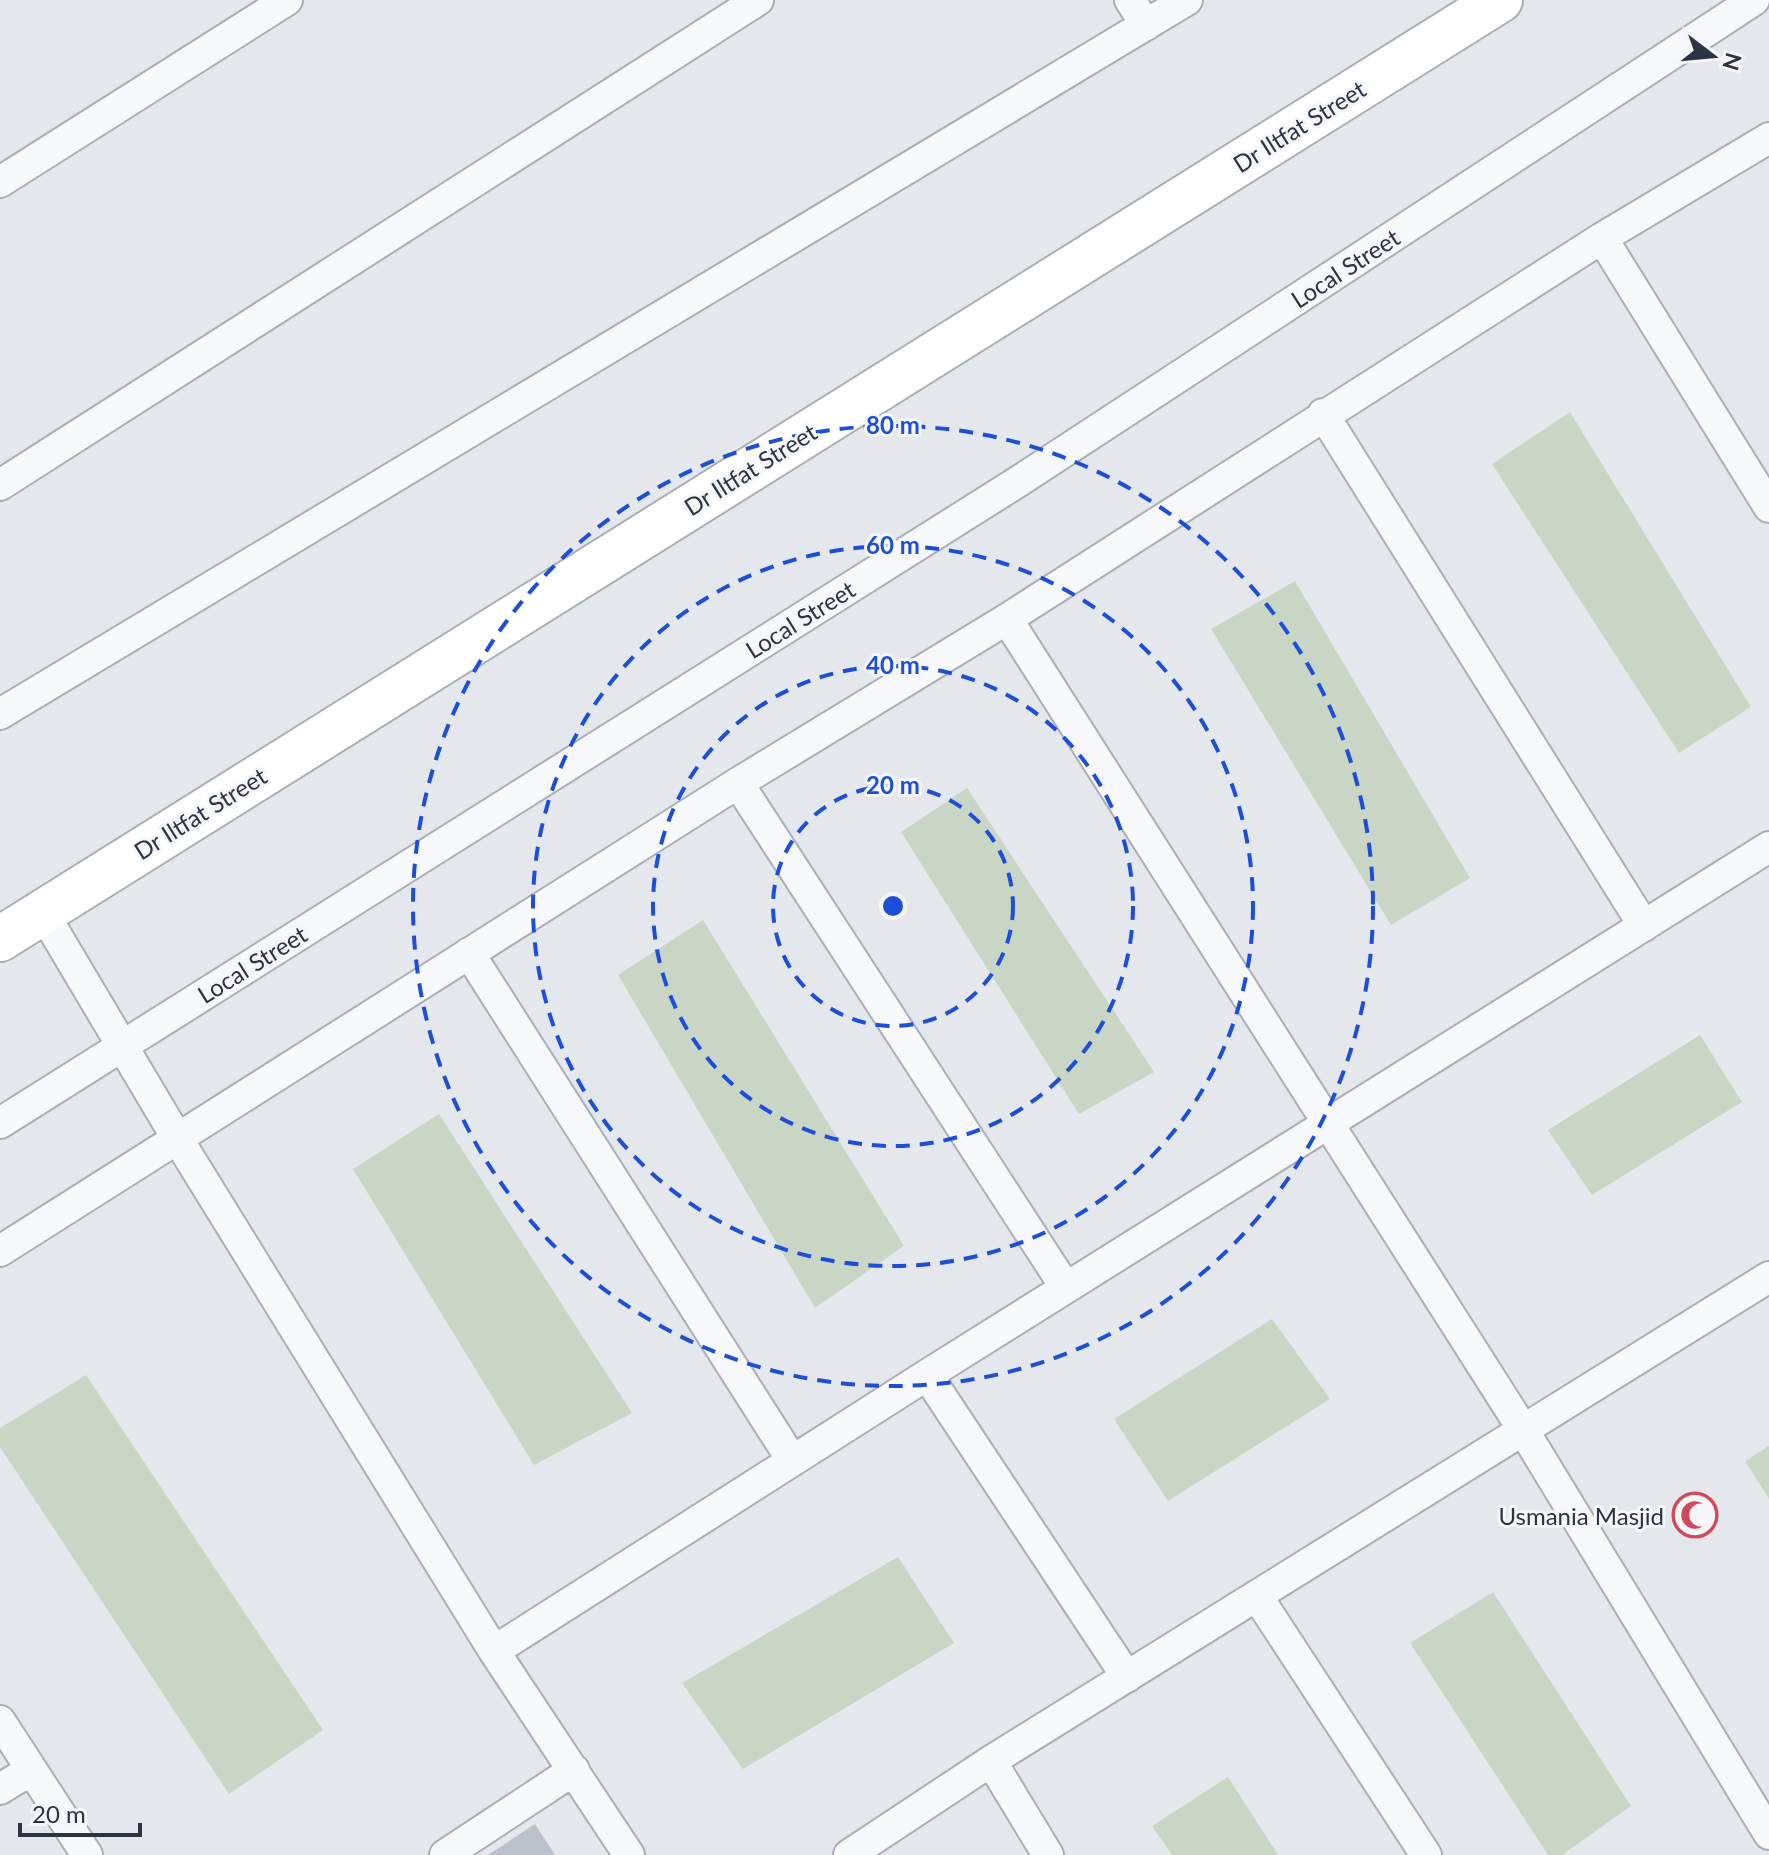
<svg xmlns="http://www.w3.org/2000/svg" width="1769" height="1855" viewBox="0 0 1769 1855" font-family="Lato,sans-serif">
  <rect width="100%" height="100%" fill="#e4e7ec"/>
  <path fill="#c9d6c5" d="M1570 412 1751 707 1679 753 1492 464Z
    M1295 581 1470 878 1391 925 1211 629Z
    M967 788 1154 1072 1079 1114 901 832Z
    M703 920 904 1246 815 1308 618 975Z
    M1700 1035 1742 1102 1592 1195 1548 1130Z
    M439 1114 632 1413 534 1465 353 1169Z
    M1272 1319 1330 1399 1168 1501 1114 1419Z
    M86 1375 323 1730 229 1794 0 1447V1428Z
    M1769 1446V1499L1745 1461Z
    M898 1557 954 1643 743 1769 682 1683Z
    M1493 1592 1631 1806 1562 1855H1548L1410 1643Z
    M1228 1777 1278 1855H1172L1152 1826Z"/>
  <path fill="#bbc0ca" d="M535 1824 555 1855H488Z"/>
  <g fill="none" stroke-linecap="round" stroke-linejoin="round">
    <g stroke="#a9aeb7" stroke-width="34">
      <path id="street" d="M1130 0 1146 25
        M0 182 287 0
        M1602 238 1769 507
        M1323 414 1644 926
        M0 485 758 0
        M1007 619 1522 1428 1769 1834
        M0 714 1187 0
        M738 783 1066 1288
        M42 911 177 1138 494 1651 629 1855
        M469 953 792 1460
        M0 1123 1016 483 1754 0
        M0 1251 738 783 1007 619 1602 238 1769 138
        M927 1375 1127 1677
        M1257 1596 1426 1855
        M494 1651 927 1375 1769 847
        M0 1721 87 1855
        M991 1761 1048 1855
        M0 1789 31 1770
        M445 1855 574 1770
        M849 1855 991 1761 1769 1277"/>
    </g>
    <g stroke="#a9aeb7" stroke-width="48">
      <path id="secondary" d="M0 939 1500 0"/>
    </g>
    <use href="#street" stroke="#f7f8fa" stroke-width="30"/>
    <use href="#secondary" stroke="#fff" stroke-width="44"/>
  </g>
  <g fill="none" stroke="#1d4ed8" stroke-width="4" stroke-dasharray="14 10">
    <circle cx="893" cy="906" r="120"/>
    <circle cx="893" cy="906" r="240"/>
    <circle cx="893" cy="906" r="360"/>
    <circle cx="893" cy="906" r="480"/>
  </g>
  <defs>
    <g id="mosque-ring" transform="scale(2.3)"><circle r="9.5" fill="#f4f6f9" stroke="#d1495b" stroke-width="1.5"/><path d="M3.5-4.9A6 6 0 1 0 3.5 4.9A5 5 0 1 1 3.5-4.9Z" fill="#d1495b"/></g>
  </defs>
  <g fill-rule="evenodd">
    <use href="#mosque-ring" x="1695" y="1515"/>
  </g>
  <g text-anchor="middle" dominant-baseline="central" stroke-width="6" stroke-linejoin="round" paint-order="stroke">
    <g font-size="24" fill="#2b3445" stroke="#f4f6f9">
      <text transform="translate(1299 126) rotate(-32)">Dr Iltfat Street</text>
      <text transform="translate(1345 268) rotate(-33)">Local Street</text>
      <text transform="translate(750 469) rotate(-32)">Dr Iltfat Street</text>
      <text transform="translate(800 619) rotate(-32)">Local Street</text>
      <text transform="translate(200 813) rotate(-32)">Dr Iltfat Street</text>
      <text transform="translate(252 964) rotate(-32)">Local Street</text>
    </g>
    <g font-size="24" fill="#2b3445" stroke="#f4f6f9" text-anchor="end">
      <text x="1664" y="1515">Usmania Masjid</text>
    </g>
  </g>
  <circle cx="893" cy="906" r="12" fill="#1d4ed8" stroke="#f4f6f9" stroke-width="4"/>
  <g font-size="24" text-anchor="middle" font-weight="bold" fill="#1d4ed8" stroke="#f4f6f9" stroke-width="6" stroke-linejoin="round" paint-order="stroke">
    <text x="893" y="434">80 m</text>
    <text x="893" y="554">60 m</text>
    <text x="893" y="674">40 m</text>
    <text x="893" y="794">20 m</text>
  </g>
  <g transform="translate(1713 56) rotate(106)" stroke="#f4f6f9" stroke-width="6" paint-order="stroke">
  <path d="M0-6L14 30L0 20L-14 30Z" fill="#2b3445"/>
  <text y="-12" font-size="22" font-weight="bold" text-anchor="middle" fill="#2b3445">N</text>
  </g>
  <path d="M20 1823v12h120v-12" fill="none" stroke="#2b3445" stroke-width="4"/>
  <text x="32" y="1823" font-size="24" fill="#2b3445" stroke="#f4f6f9" stroke-width="6" paint-order="stroke">20 m</text>
</svg>
